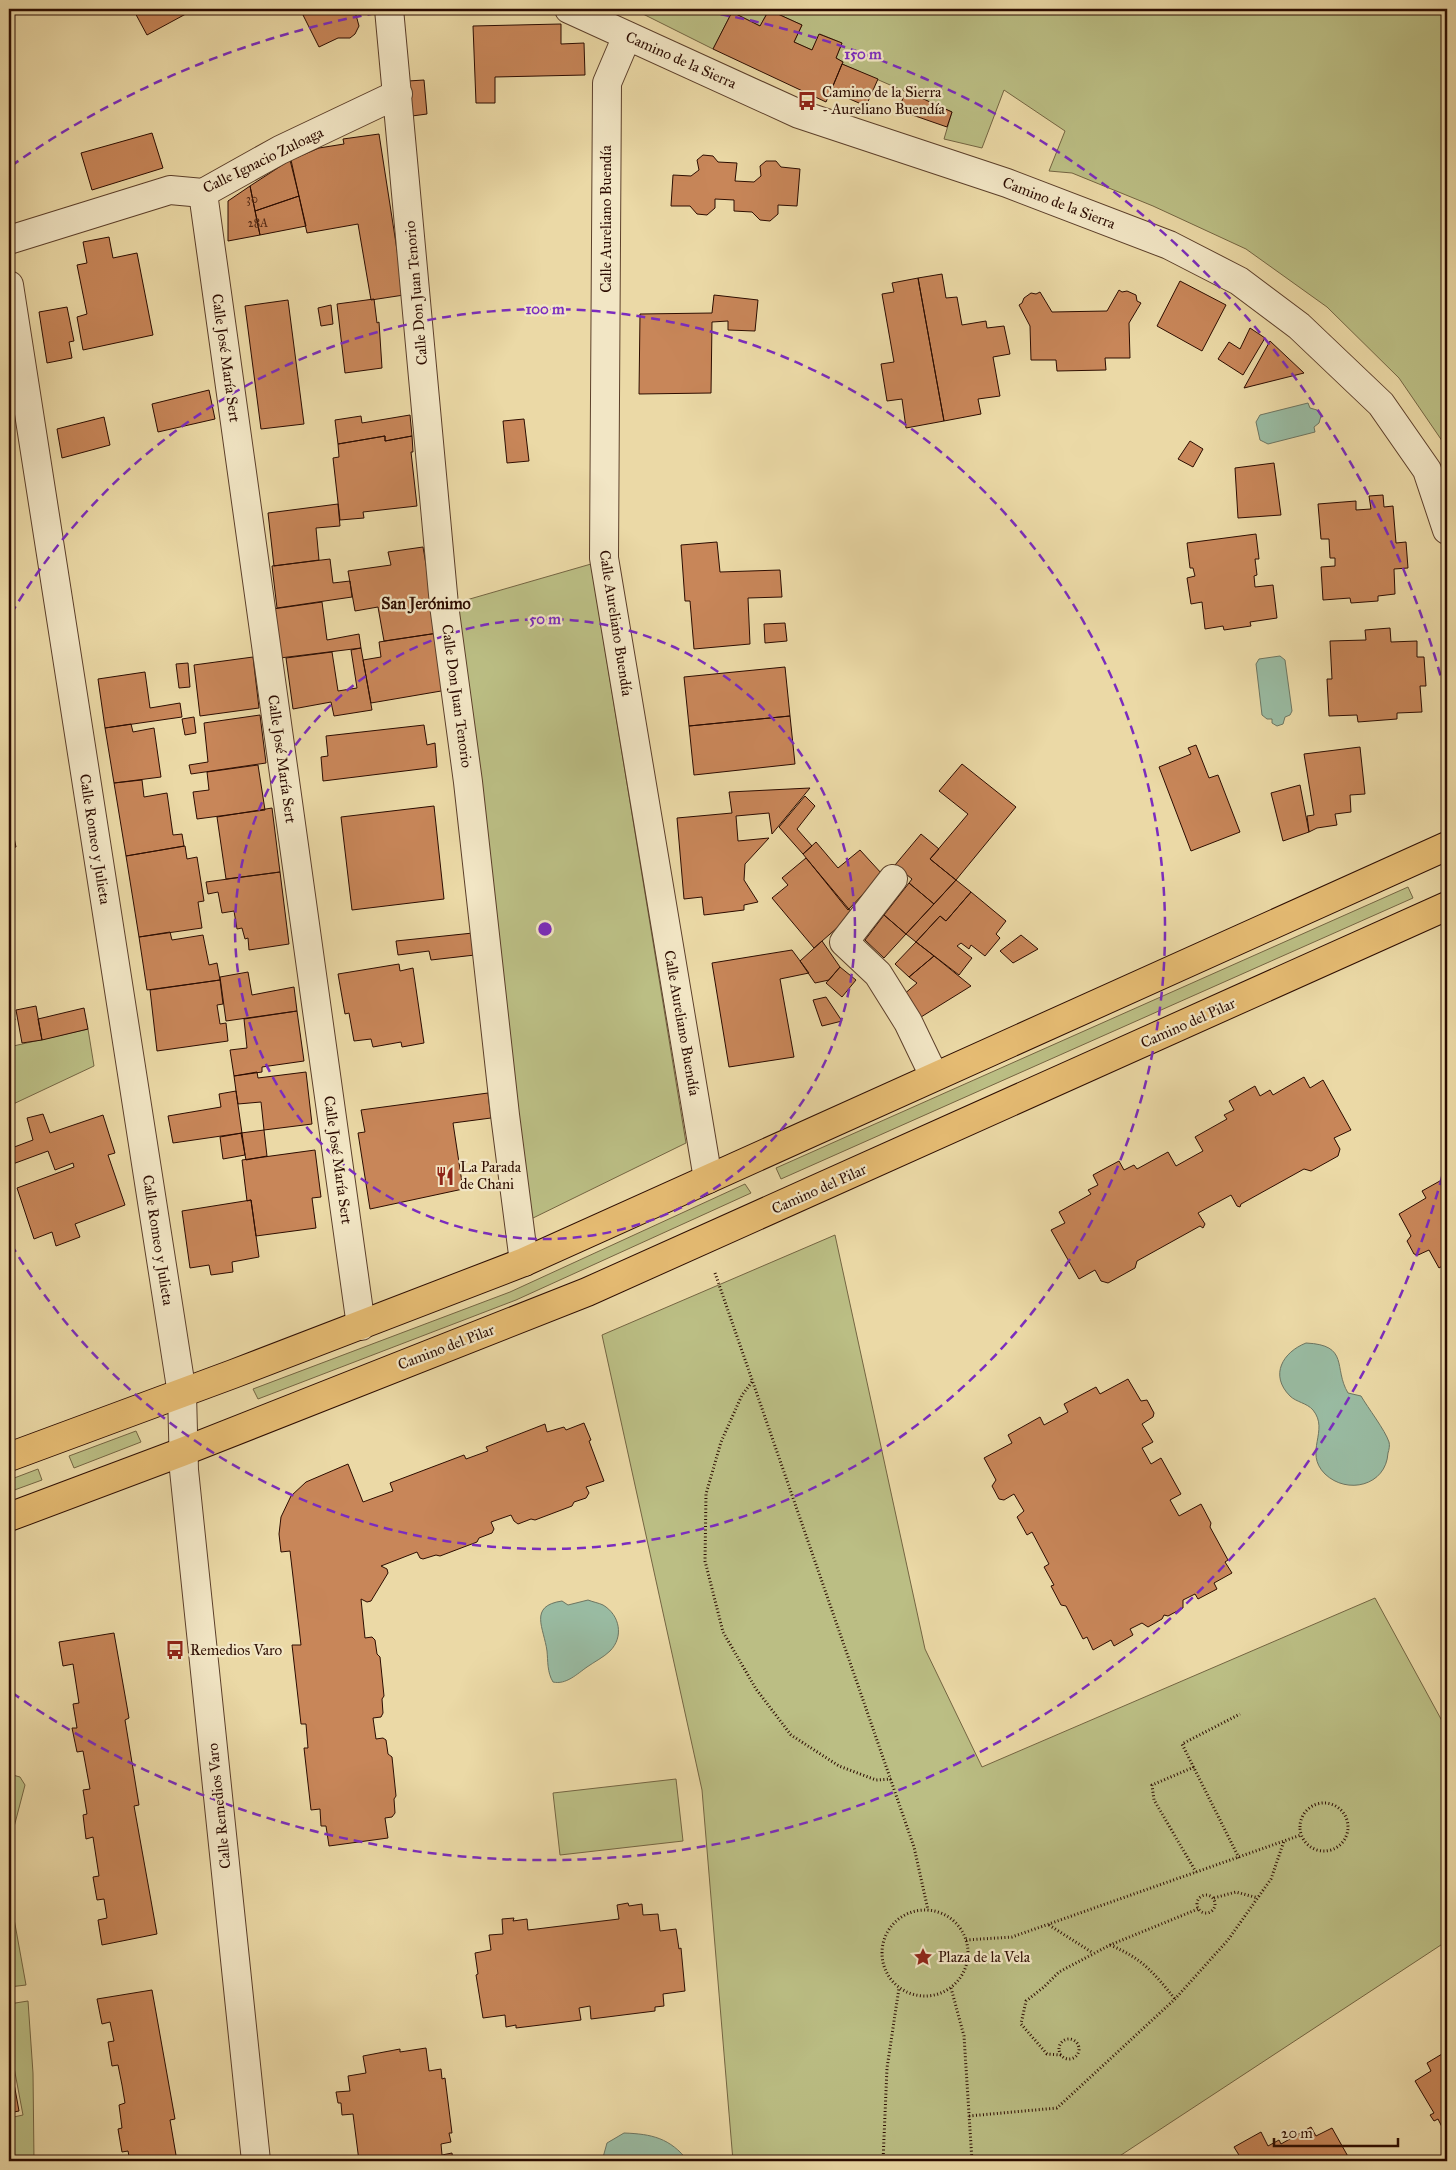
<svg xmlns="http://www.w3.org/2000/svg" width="1456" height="2170" viewBox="0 0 1456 2170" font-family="'IM FELL Great Primer',serif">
  <rect width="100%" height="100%" fill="#ebd9a6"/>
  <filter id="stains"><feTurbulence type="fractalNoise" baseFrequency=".004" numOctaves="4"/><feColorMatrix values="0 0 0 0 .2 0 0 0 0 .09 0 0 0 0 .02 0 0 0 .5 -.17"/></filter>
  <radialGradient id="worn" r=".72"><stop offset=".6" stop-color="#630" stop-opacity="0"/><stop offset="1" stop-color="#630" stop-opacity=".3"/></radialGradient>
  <path fill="#bbbe84" stroke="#746542" d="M633 9H1447V448L1399 378 1327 307 1246 249 1153 206 1072 173 1049 171 1065 131 1004 90 982 148 944 139 952 112 842 64 843 62 836 58 842 43 820 34 812 50 794 42 802 25 769 10 760 26 732 12 713 49Z
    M591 564 686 1143 529 1220 456 603Z
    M1408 887 1413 898 781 1179 776 1168Z
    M88 1029 94 1066 9 1106V1047Z
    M745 1184 751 1193 516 1300 258 1399 253 1389 510 1292Z
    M835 1235 925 1649 982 1767 1375 1598 1447 1730V1941L1112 2161H733L702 1790 602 1335Z
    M136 1431 141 1442 74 1468 69 1456Z
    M38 1469 42 1480 9 1492V1480Z
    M9 1774 20 1777 25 1785 14 1827 9 1891 26 1985 9 1987Z
    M676 1779 683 1841 560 1855 553 1793Z
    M28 2001 33 2073 34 2161H9V2118L23 2115 9 2041V2004Z"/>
  <path fill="#99bba2" stroke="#6d7561" d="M1308 403 1310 408 1317 410 1321 416 1319 423 1314 427 1315 432 1268 444 1260 440 1256 422 1260 415Z
    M1280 656 1285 660 1292 711 1290 715 1285 717 1283 724 1277 726 1272 723V719H1267L1262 715 1256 664 1259 659Z
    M1306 1343C1350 1345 1333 1368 1348 1393L1361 1396C1368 1408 1385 1430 1389 1442 1390 1445 1389 1450 1388 1453 1386 1486 1347 1495 1325 1474 1303 1452 1330 1431 1313 1410 1307 1403 1296 1402 1290 1396 1269 1375 1283 1352 1306 1343Z
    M588 1600C593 1602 599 1603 603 1605 620 1615 624 1637 610 1651 604 1657 594 1662 587 1667 577 1674 566 1685 553 1682 547 1672 548 1661 547 1651 544 1628 528 1606 562 1601L568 1605Z
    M624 2133C652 2134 670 2138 688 2161H602L607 2143Z"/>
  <path fill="#c88659" stroke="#2c0c00" d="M133 9H195L147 35Z
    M300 9H350L356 15 359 26 355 34 350 38H338L319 47Z
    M769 10 802 25 794 42 812 50 819 34 842 43 836 58 843 62 826 102 713 49 732 12 760 26Z
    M561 24V44L584 43 585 75 495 77V103H476L473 26Z
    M842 64 878 79 866 106 831 91Z
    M424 80 427 114 412 116 408 81Z
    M906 91 952 112 947 127 898 110Z
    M152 133 163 168 92 190 81 153Z
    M379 134 404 295 371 300 358 224 307 233 291 160 319 148 344 144 343 139Z
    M703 155 713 156 718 162 737 163 735 181 754 182 761 176 760 166 766 161H776L781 167 800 169 797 206 778 205V214L770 221 760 220 752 212 734 211V200L715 199V208L707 215 697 214 690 206H671L673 175 691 176 699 170 697 160Z
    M290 160 299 196 255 211 250 186Z
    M250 186 260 235 228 241V201Z
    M299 196 306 226 260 235 255 211Z
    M109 237 113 258 137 253 153 335 83 350 77 317 87 314 77 265 87 263 83 242Z
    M942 274 946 298 957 297 962 325 986 321 987 328 1004 326 1010 354 993 357 1000 396 978 399 981 414 944 421 918 278Z
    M918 278 944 421 906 428 902 399 887 401 881 364 894 362 882 294 894 292 892 283Z
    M1180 281 1226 305 1202 351 1157 326Z
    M1119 290 1122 292 1127 291 1136 295 1137 301 1141 303 1129 323 1130 358H1105L1106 370 1057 371 1056 360H1031L1030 326 1019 305 1022 303 1024 298 1031 293 1036 294 1040 292 1052 312 1107 311Z
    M714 295 758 300 755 331 728 330V321L712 322 711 393 639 394 640 314 712 313Z
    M374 299 377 323 379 322 382 368 345 373 337 304Z
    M288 300 304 424 261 429 245 306Z
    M331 305 333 324 321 326 318 308Z
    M67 307 74 341 69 342 72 358 47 363 39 312Z
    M1250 328 1265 338 1243 375 1218 359 1229 342 1240 349Z
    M1270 341 1304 373 1244 388Z
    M209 390 215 419 158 432 152 404Z
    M410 415 412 436 385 441V436L338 444 335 420 361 416 362 423Z
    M104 417 110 445 62 458 57 429Z
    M524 419 529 461 507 463 503 421Z
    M385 436V441L412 436 413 452H411L417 506 363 512 364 518 340 520 333 458 339 457 338 444Z
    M1190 441 1203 449 1193 467 1178 459Z
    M1274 463 1281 515 1238 518 1235 468Z
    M1383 495 1384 507 1393 506 1396 543 1406 542 1408 568 1394 569 1395 594 1378 596V601L1351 603 1350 598 1323 600 1321 567 1335 566V558H1330L1329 539H1321L1318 504 1356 501V510L1371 509 1369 496Z
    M338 504 340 526 316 528 319 560 274 566 268 513Z
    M1256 534 1259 559H1255L1257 575 1254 576 1255 587 1273 585 1277 618 1250 622 1251 626 1224 630 1223 626 1205 629 1202 602 1191 604 1187 578 1195 576 1193 568H1190L1187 543Z
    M717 542 720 572 780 570 782 597 748 598 750 644 694 649 690 601H685L681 545Z
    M423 547 438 633 384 641 378 607 355 611 348 571 391 565 388 552Z
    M330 559 333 583 350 581 352 597 277 608 272 566Z
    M322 602 327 640 359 634 361 648 280 658 273 609Z
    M785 623 787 641 765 643 764 624Z
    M1390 628 1391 642 1417 641V657H1424L1426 686H1420L1422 712 1397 713V719L1358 722 1357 715 1329 716 1327 679H1332L1330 641 1366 640 1365 630Z
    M438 633 447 690 371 703 363 660 381 657 379 642Z
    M361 648 372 710 334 716 331 702 293 709 286 658 332 652 338 691 357 688 351 650Z
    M253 657 259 708 200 716 194 665Z
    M188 663 190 687 179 688 176 664Z
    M785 667 790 716 689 726 684 677Z
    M145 672 150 708 180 703 182 717 105 728 98 679Z
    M260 715 266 763 191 774 189 765 208 762 204 723Z
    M790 716 795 764 694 775 689 726Z
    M194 717 196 733 185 735 182 719Z
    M131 724 133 732 154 728 161 777 114 783 105 728Z
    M424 725 427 745 435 743 437 767 323 781 321 757 328 756 326 736Z
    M1196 745 1209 778 1218 775 1240 832 1191 851 1159 767 1191 754 1188 748Z
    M1360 747 1365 794 1350 795 1351 812 1335 814 1337 825 1317 828 1309 832 1307 816 1314 815 1304 754Z
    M962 764 1016 807 956 880 930 859 968 814 939 791Z
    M258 765 265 810 197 819 193 792 209 790 207 772Z
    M142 780 144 797 167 793 173 835 182 834 184 846 126 856 114 783Z
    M1300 785 1309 832 1283 841 1271 793Z
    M810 788 772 834 769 813 736 816 738 841 769 838 745 864 744 880 758 902 744 905V910L704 915 702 897 684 899 677 818 732 813 729 792Z
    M805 796 815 806 797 829 812 846 803 854 779 827Z
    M434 806 444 899 352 910 341 817Z
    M272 808 280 872 226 879 217 817Z
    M9 815 16 847 9 848Z
    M921 834 939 849 930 859 956 880 934 904 909 883 912 879 895 865Z
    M816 842 838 868 860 850 882 874 848 910 803 854Z
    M185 846 187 859 197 857 204 901 198 902 202 928 139 937 126 856Z
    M806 858 853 914 814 948 772 898 788 885 782 878Z
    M280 872 289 944 249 950 248 938 245 939 242 928 237 929 234 911 222 913 218 892 208 894 206 882Z
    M956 880 971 892 946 921 940 916 916 942 906 934Z
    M909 883 934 904 906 934 884 915Z
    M971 892 1006 921 996 934 1000 938 985 956 971 945 969 949 961 943 957 946 972 958 959 975 916 942 940 916 946 921Z
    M884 915 906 934 884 958 865 940Z
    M170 932 172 940 203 935 209 965 217 963 220 980 147 990 139 937Z
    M473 933 475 955 431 960 429 951 398 955 396 941Z
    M1021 935 1038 949 1013 963 1000 951Z
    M822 941 840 967 829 980 815 983 800 961Z
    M916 942 934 956 909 977 895 964Z
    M792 950 809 973 780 979 794 1057 729 1067 712 963Z
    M934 956 971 986 921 1017 902 996 917 983 909 977Z
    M399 964 400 971 413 968 424 1043 402 1047 401 1042 373 1047 371 1039 354 1041 349 1013 345 1014 338 974Z
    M840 967 856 980 842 997 826 983Z
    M248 972 252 995 294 987 297 1011 226 1021 220 977Z
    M220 980 223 1004 217 1005 220 1024 226 1023 228 1041 157 1051 150 990Z
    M9 995 15 1020 9 1022Z
    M826 997 842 1021 822 1026 813 1000Z
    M36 1006 42 1040 22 1043 16 1010Z
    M84 1008 88 1029 42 1040 38 1019Z
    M297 1011 304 1061 262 1067V1072L234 1076 230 1050 247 1048 244 1019Z
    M257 1072 258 1078 306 1072 312 1124 264 1130 261 1102 238 1104 236 1091 234 1076Z
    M1304 1077 1310 1088 1323 1080 1351 1130 1334 1138 1340 1149 1338 1156 1311 1171 1304 1169 1241 1204 1240 1207 1237 1206 1231 1195 1198 1213 1205 1224 1203 1228 1200 1226 1137 1261 1135 1268 1108 1283 1101 1281 1095 1270 1079 1279 1051 1230 1065 1223 1059 1212 1091 1194 1088 1190 1098 1185 1093 1175 1119 1161 1124 1170 1134 1165 1137 1169 1168 1152 1176 1166 1203 1151 1195 1137 1227 1119 1224 1115 1234 1110 1229 1101 1255 1086 1260 1096 1270 1090 1273 1095Z
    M236 1091 242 1133 173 1143 168 1116 221 1107 219 1094Z
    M488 1093 491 1118 453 1123 463 1189 370 1209 358 1133 365 1132 361 1110Z
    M43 1114 50 1133 103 1115 115 1153 108 1155 125 1205 75 1224 80 1237 56 1246 52 1232 34 1239 17 1188 74 1167 73 1163 55 1170 48 1151 10 1165 9 1161V1149L33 1140 27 1118Z
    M264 1130 267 1156 246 1160 241 1133Z
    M242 1133 245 1155 223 1159 220 1137Z
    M315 1150 321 1197 312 1198 316 1228 256 1236 251 1200 247 1201 242 1160Z
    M1447 1177V1263L1439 1268 1429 1250 1418 1255 1414 1254 1407 1241 1411 1236 1399 1214 1426 1198 1422 1191Z
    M251 1200 259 1257 232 1262 233 1272 211 1275 209 1265 190 1268 182 1211Z
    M1128 1379 1141 1401 1147 1400 1154 1413 1153 1417 1142 1424 1153 1442 1142 1448 1151 1464 1161 1458 1181 1494 1170 1500 1179 1516 1201 1504 1211 1523 1210 1527 1228 1560 1225 1562 1232 1573 1214 1583 1217 1589 1198 1599 1195 1594 1183 1600V1608L1168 1616 1164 1615 1162 1619 1148 1627 1142 1623 1130 1629 1133 1635 1114 1646 1111 1640 1093 1650 1087 1637 1083 1639 1066 1606 1061 1605 1051 1586 1054 1585 1044 1567 1049 1564 1032 1532 1027 1535 1017 1517 1024 1511 1014 1494 1004 1500 999 1499 992 1486 996 1480 984 1458 1012 1443 1008 1435 1040 1417 1044 1425 1068 1412 1064 1404 1096 1387 1100 1394Z
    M584 1423 591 1440 589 1441 604 1481 586 1487 589 1493 586 1498 574 1502 572 1506 535 1520 531 1519 518 1524 514 1521 511 1515 491 1522 494 1529 492 1533 479 1538 477 1542 440 1556 436 1555 423 1559 420 1558 417 1552 381 1566 387 1569 388 1573 371 1601 367 1602 361 1599 365 1638 372 1637 375 1640 377 1654 380 1657 384 1696 382 1699 383 1713 381 1717 373 1718 376 1739 383 1738 386 1740 388 1754 392 1757 396 1796 394 1799 395 1813 392 1817 385 1818 388 1838 329 1846 326 1826H321L320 1809 311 1810 304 1748H308L306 1724H301L292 1645H301L290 1551 281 1552 279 1534 281 1517 291 1496 306 1482 348 1464 363 1502 393 1491 390 1483 464 1455 466 1459 488 1451 486 1447 545 1424 547 1432 564 1427 566 1430Z
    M114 1633 129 1718 125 1720 139 1805 134 1806 157 1934 102 1945 98 1920 107 1918 104 1899 97 1900 93 1877 99 1876 93 1837 86 1839 83 1815 87 1814 83 1790 90 1789 83 1751 77 1752 72 1728H77L73 1704 79 1703 73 1664 63 1666 59 1642Z
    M628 1903 629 1906 642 1904 643 1915 658 1914 660 1931 676 1929 679 1949 681 1948 685 1991 663 1994 664 2006 655 2007V2011L591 2019 590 2006 579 2008 581 2020 516 2028V2025L506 2027 505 2015 483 2018 476 1975 478 1974 475 1953 491 1950 489 1935 503 1934 502 1919 514 1918 513 1921 527 1919 528 1930 619 1919 617 1905Z
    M152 1990 175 2119 170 2120 177 2161H130L128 2151 122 2152 118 2129 122 2128 119 2105 125 2103 122 2085 118 2065 112 2066 108 2042 114 2041 110 2022 102 2024 97 1999Z
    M426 2048 429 2071 441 2069 442 2079 445 2078 452 2133H449L451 2142 441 2144 442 2155 452 2153 453 2161H359L353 2114 342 2115 341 2103H338L336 2092 350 2091 348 2076 366 2073 363 2056 400 2049V2052Z
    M1447 2051V2129L1444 2131 1438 2119 1434 2121 1430 2115 1434 2113 1415 2081 1431 2071 1427 2063Z
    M9 2056 19 2111 9 2113Z
    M1311 2127 1316 2136 1332 2128 1350 2160 1354 2157 1356 2161H1240L1242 2160 1234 2147 1261 2132 1268 2146 1279 2140 1281 2144Z"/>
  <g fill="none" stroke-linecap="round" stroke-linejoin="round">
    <g stroke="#5c3f2a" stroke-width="30">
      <path id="minor" d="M389 9 444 605 468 782 505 1115 524 1262
        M569 9 799 114 1007 183 1169 245 1239 281 1299 326 1381 404 1427 470 1447 530
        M627 36 607 83 604 558 708 1179
        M203 193 361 1326
        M9 240 170 190 203 193 280 150 398 94
        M9 285 182 1394 184 1470 256 2161
        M893 879 844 942 878 974 908 1022 934 1076"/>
    </g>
    <g stroke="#2c0c00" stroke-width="30">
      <path id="major" d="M9 1457 233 1374 524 1262 1447 846
        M9 1517 182 1452 587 1292 1447 906"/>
    </g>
    <path stroke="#2c0c00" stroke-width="3" stroke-dasharray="1 2.5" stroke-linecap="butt" d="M715 1273 914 1847 928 1910
      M752 1382 742 1395 721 1442 706 1494 705 1561 723 1632 756 1689 791 1735 839 1766 876 1780 891 1779
      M1194 1767 1152 1785 1154 1800 1196 1872
      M1300 1827a24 24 0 1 1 48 0a24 24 0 1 1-48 0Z
      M1239 1858 1182 1744 1240 1714
      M1197 1904a9 9 0 1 1 18 0a9 9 0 1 1-18 0Z
      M1214 1898 1236 1892 1258 1898
      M882 1953a43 43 0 1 1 86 0a43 43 0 1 1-86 0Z
      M1049 1925 1093 1953
      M966 1940 1012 1937 1301 1835
      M1110 1945C1143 1959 1153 1972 1175 1999
      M951 1988 964 2036 972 2161
      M1059 2049a10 10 0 1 1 20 0a10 10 0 1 1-20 0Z
      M1061 2055 1047 2054 1021 2024 1026 2001 1044 1987 1059 1972 1110 1945 1198 1909
      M969 2116 1057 2108 1175 1999 1228 1940 1271 1879 1284 1841
      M883 2161 887 2068 899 1988"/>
    <use href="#minor" stroke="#f2e6c5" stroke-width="28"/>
    <use href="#major" stroke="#e6bc73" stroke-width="28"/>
  </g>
  <g fill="none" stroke="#7b2cbf" stroke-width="2.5" stroke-dasharray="9 6">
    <circle cx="545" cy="929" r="310"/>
    <path d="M11 614A620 620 0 1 1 11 1244"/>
    <path d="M1446 1162A931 931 0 0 1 11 1692M11 166A931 931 0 0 1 399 9M691 9A931 931 0 0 1 1446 696"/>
  </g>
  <defs>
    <g id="bus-bare" transform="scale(1.5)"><path d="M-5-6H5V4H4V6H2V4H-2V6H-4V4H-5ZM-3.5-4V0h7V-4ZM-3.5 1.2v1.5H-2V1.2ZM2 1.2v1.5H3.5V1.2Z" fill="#8f2418" stroke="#f2e6c5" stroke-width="2.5" paint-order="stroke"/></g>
    <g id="restaurant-bare" transform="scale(1.5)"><path d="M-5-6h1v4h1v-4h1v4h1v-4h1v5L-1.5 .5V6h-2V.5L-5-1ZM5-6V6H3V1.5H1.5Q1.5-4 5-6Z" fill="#8f2418" stroke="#f2e6c5" stroke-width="2.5" paint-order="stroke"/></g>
    <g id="sight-bare" transform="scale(1.5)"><path d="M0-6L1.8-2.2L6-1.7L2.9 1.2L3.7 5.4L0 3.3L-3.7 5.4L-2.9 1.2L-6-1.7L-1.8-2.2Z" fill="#8f2418" stroke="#f2e6c5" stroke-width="2.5" paint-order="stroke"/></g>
  </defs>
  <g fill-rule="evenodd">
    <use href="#bus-bare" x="807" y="101"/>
    <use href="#restaurant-bare" x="445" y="1176"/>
    <use href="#bus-bare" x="175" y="1650"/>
    <use href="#sight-bare" x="923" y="1957"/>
  </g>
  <g text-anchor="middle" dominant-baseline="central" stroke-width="4.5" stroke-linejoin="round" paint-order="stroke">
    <g font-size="12" fill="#532a16">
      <text x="252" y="199">30</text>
      <text x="258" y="223">28A</text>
    </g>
    <g font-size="15" fill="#2c0c00" stroke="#f2e6c5">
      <text transform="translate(681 60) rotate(24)">Camino de la Sierra</text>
      <text transform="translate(263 160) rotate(-26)">Calle Ignacio Zuloaga</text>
      <text transform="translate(1059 203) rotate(21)">Camino de la Sierra</text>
      <text transform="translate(606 219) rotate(-90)">Calle Aureliano Buendía</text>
      <text transform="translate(416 293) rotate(-95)">Calle Don Juan Tenorio</text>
      <text transform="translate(226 358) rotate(82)">Calle José María Sert</text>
      <text transform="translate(616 623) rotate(81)">Calle Aureliano Buendía</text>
      <text transform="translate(457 696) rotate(82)">Calle Don Juan Tenorio</text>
      <text transform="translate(282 759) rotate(82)">Calle José María Sert</text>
      <text transform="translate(95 839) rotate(81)">Calle Romeo y Julieta</text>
      <text transform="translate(682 1023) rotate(80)">Calle Aureliano Buendía</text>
      <text transform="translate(1188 1023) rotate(-24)">Camino del Pilar</text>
      <text transform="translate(338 1160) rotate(82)">Calle José María Sert</text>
      <text transform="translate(819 1189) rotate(-24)">Camino del Pilar</text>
      <text transform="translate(158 1240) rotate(81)">Calle Romeo y Julieta</text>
      <text transform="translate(446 1347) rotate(-21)">Camino del Pilar</text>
      <text transform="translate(219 1806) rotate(-96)">Calle Remedios Varo</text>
    </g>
    <g font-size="15" fill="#2c0c00" stroke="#f2e6c5" text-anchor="start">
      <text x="822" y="92">Camino de la Sierra<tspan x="822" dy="17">- Aureliano Buendía</tspan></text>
      <text x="460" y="1167">La Parada<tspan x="460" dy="17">de Chani</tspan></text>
      <text x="190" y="1650">Remedios Varo</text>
      <text x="938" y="1957">Plaza de la Vela</text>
    </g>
    <g font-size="16" font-weight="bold" fill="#2c0c00" stroke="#f2e6c5">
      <text x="426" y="603">San Jerónimo</text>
    </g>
  </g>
  <circle cx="545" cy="929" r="8" fill="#7b2cbf" stroke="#f2e6c5" stroke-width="2.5"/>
  <g font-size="15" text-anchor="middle" font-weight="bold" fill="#7b2cbf" stroke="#f2e6c5" stroke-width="4.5" stroke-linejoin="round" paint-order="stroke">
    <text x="863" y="59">150 m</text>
    <text x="545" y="314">100 m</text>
    <text x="545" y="624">50 m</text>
  </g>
  <rect width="1456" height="2170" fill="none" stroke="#ebd9a6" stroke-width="30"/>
  <rect x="10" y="10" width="1436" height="2150" fill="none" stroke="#2c0c00" stroke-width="2.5"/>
  <rect x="15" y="15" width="1426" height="2140" fill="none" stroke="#2c0c00"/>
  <path d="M1274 2138v8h124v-8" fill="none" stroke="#2c0c00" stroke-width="2.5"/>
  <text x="1281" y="2138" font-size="15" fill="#2c0c00" stroke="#f2e6c5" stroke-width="4" paint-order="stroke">20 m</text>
  <rect width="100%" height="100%" filter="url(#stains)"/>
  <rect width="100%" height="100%" fill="url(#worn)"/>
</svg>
